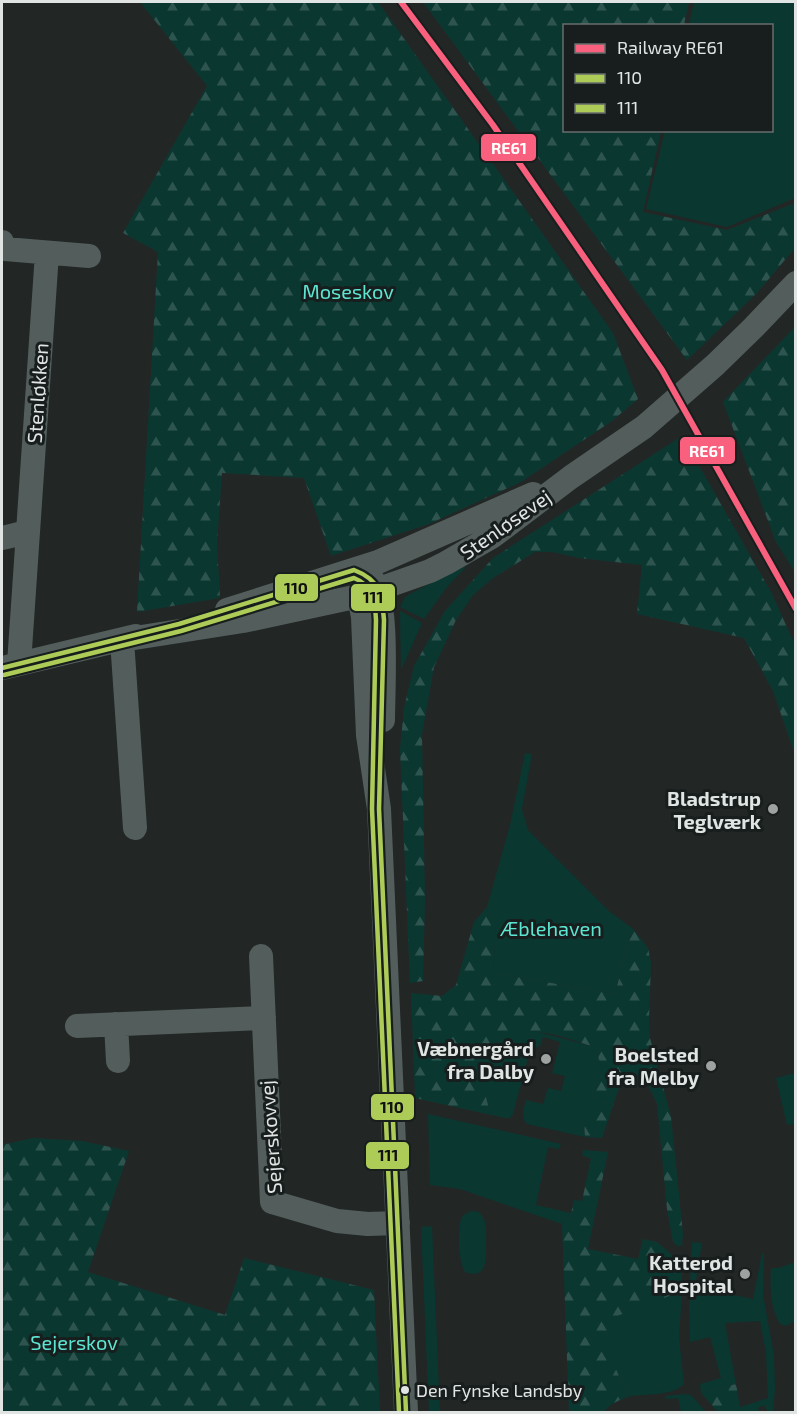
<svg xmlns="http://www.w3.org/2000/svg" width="797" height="1414" viewBox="0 0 797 1414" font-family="'Exo 2',sans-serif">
  <defs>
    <pattern id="forest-firs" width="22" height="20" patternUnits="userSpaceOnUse" patternTransform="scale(1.5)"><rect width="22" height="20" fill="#0b3731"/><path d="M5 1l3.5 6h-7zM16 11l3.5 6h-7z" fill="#2e544f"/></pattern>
  </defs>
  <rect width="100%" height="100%" fill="#222726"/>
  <path fill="#0b3731" d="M694 2H795V198L727 227 646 209 665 131 772 130V26L689 25Z
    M464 566 465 568 447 587 424 619 400 607 405 597 408 595Z
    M400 611 422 623 401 670 400 614Z
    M525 753 532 754 522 809 528 830 609 911 632 928 615 994 493 973 496 924 487 907 510 825Z
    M522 1032H538L595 1047 602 1069 584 1122 585 1137 527 1124C520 1117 524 1108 526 1100L543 1104 548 1088 561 1091 565 1076 552 1073 560 1042 543 1037 540 1046 532 1049 529 1054 513 1114 510 1118H505L491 1115C485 1094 472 1057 495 1042 502 1037 513 1035 522 1032Z
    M795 1073V1124L787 1125 776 1078Z
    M428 1114 561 1144 559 1149 548 1147 536 1205 571 1213 562 1224 460 1189 430 1185Z
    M471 1211 479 1212C488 1221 486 1233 486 1245 486 1260 487 1280 465 1272 459 1264 457 1230 461 1220 462 1215 466 1213 471 1211Z
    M432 1226 440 1412H429L421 1227Z
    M692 1242 702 1243 695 1287 753 1299 762 1253 764 1254 763 1295 774 1355 775 1389 773 1412H768L764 1405 758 1408 760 1412H737L740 1407 768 1398 766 1353 760 1321 725 1323 736 1384 701 1393 700 1384 721 1378 710 1337 690 1342 689 1308Z
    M795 1262V1321L786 1326 780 1324C770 1308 770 1286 771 1268H779Z
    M682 1291 679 1338 684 1384C673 1396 646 1394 630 1396 628 1388 622 1383 619 1376 608 1356 610 1336 617 1315Z
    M684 1394 691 1395 706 1412H681L678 1398 666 1399V1396Z"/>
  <path fill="url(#forest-firs)" d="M140 2H378L613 333 638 399 612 421 521 482 429 524 331 556 304 478 222 473 217 543 220 598 137 612 158 252 123 233 207 86Z
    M423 2H689L684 25 564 26V130L661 131 643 212 727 230 795 203V248L756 294 687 360Z
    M795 327V572L776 542 723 402Z
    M682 436 771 592 795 645V755L773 691 744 638 637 614 642 565 579 558 552 552H535L493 578 473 595 456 620 434 667 422 734 425 901 423 981 410 983 400 749 404 708 414 666 445 611 493 558Z
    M487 907 496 924 493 973 615 994 632 928 648 948 651 963 649 1018 650 1038 671 1117 683 1234 682 1246H677L673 1242 667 1209 657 1104 647 1083 631 1071 621 1082 602 1138 585 1137 584 1122 602 1069 595 1047C577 1042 556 1033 537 1032 525 1031 516 1034 505 1038 471 1051 483 1087 491 1115L415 1098 411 993 442 996 456 985 474 922Z
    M33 1138 82 1141 129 1151 88 1272 225 1315 244 1258 374 1290 380 1412H2V1145Z
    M583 1150 608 1152 588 1249 638 1259 643 1239 657 1242 682 1264V1291L617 1316C610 1336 609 1356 619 1376 622 1383 628 1388 630 1396 620 1400 610 1403 604 1412H569L562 1224 571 1213 574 1200 582 1201 591 1159 582 1155Z
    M736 1384 740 1407 737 1412H718L701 1393Z"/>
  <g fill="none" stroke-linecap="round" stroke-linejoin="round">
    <path stroke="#535e5c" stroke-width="24" d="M2 242 5 249 89 256
      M2 538 27 532
      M371 578C389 594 383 692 383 720
      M359 596 363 617 368 735 379 809 406 1412
      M227 610 378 562 533 494
      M122 640 243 621 359 596 430 571 446 563 493 536 571 477 644 427 715 365 753 328 796 283
      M122 640 135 828
      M19 664 47 253
      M2 668 136 636
      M261 956 272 1202 337 1221 368 1224 398 1223
      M116 1024 118 1061
      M77 1026 264 1018"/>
    <g stroke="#171e1d" stroke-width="9">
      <path id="bus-1" d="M2 668 179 624 354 570C380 580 382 594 384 620L379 809 406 1412"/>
    </g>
    <g stroke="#171e1d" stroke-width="9">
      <path id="bus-2" d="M4 675 181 631 354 578C374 586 375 600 376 620L372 809 399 1412"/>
    </g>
    <use href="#bus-1" stroke="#adcb57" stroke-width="4.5"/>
    <use href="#bus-2" stroke="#adcb57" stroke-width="4.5"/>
    <g stroke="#171e1d" stroke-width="10">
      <path id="rail-1" d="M401 2 493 125 662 370 796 609"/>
    </g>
    <use href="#rail-1" stroke="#f8607d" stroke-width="6"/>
  </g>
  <g fill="#9ea2a1" stroke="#171e1d" stroke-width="2">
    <circle cx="773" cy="809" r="6"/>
    <circle cx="546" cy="1059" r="6"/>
    <circle cx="711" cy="1066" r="6"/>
    <circle cx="745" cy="1274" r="6"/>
  </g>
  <circle fill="#e0e4e3" stroke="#171e1d" stroke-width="2" cx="405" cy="1390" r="5"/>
  <g text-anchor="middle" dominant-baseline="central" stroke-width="6" stroke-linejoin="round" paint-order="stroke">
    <g font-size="18" fill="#e0e4e3" stroke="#171e1d" text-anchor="start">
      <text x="416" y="1390">Den Fynske Landsby</text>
    </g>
    <g font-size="20" fill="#5ce6d2" stroke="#171e1d">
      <text x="348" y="291">Moseskov</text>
      <text x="551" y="928">Æblehaven</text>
      <text x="74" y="1342">Sejerskov</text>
    </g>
    <g font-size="20" fill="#e0e4e3" stroke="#171e1d">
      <text transform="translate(37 393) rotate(-86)">Stenløkken</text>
      <text transform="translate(505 524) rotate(-35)">Stenløsevej</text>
      <text transform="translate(270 1137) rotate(-94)">Sejerskovvej</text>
    </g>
    <g font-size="20" font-weight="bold" fill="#e0e4e3" stroke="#171e1d" text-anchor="end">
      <text x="761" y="798">Bladstrup<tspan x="761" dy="23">Teglværk</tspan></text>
      <text x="534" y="1048">Væbnergård<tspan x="534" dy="23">fra Dalby</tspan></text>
      <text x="699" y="1054">Boelsted<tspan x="699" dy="23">fra Melby</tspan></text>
      <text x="733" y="1262">Katterød<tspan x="733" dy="23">Hospital</tspan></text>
    </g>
  </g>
  <g stroke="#171e1d" stroke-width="2">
    <rect x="480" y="133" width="57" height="29" rx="6" fill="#f8607d"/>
    <rect x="679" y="436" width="57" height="29" rx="6" fill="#f8607d"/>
    <rect x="274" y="573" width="45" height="29" rx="6" fill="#adcb57"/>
    <rect x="350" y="583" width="46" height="29" rx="6" fill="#adcb57"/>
    <rect x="370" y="1093" width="45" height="28" rx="6" fill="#adcb57"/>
    <rect x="365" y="1141" width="45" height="29" rx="6" fill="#adcb57"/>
  </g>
  <g font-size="16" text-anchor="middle" font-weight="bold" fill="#fff">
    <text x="509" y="154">RE61</text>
    <text x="707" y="457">RE61</text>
  </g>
  <g font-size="16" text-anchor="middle" font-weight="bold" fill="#111">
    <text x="296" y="594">110</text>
    <text x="373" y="603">111</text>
    <text x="392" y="1113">110</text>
    <text x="388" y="1161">111</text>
  </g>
  <rect width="797" height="1414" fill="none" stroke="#e0e4e3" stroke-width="6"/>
  <rect x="563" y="24" width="210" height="108" fill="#171e1d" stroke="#676d6c" stroke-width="1.5"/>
  <rect x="575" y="44" width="30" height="9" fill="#f8607d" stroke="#676d6c" stroke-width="1.5"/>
  <text x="617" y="54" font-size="18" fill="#e0e4e3">Railway RE61</text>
  <rect x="575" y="74" width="30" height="9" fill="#adcb57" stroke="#676d6c" stroke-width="1.5"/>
  <text x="617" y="84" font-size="18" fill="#e0e4e3">110</text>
  <rect x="575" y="104" width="30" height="9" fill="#adcb57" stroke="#676d6c" stroke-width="1.5"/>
  <text x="617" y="114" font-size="18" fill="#e0e4e3">111</text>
</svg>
